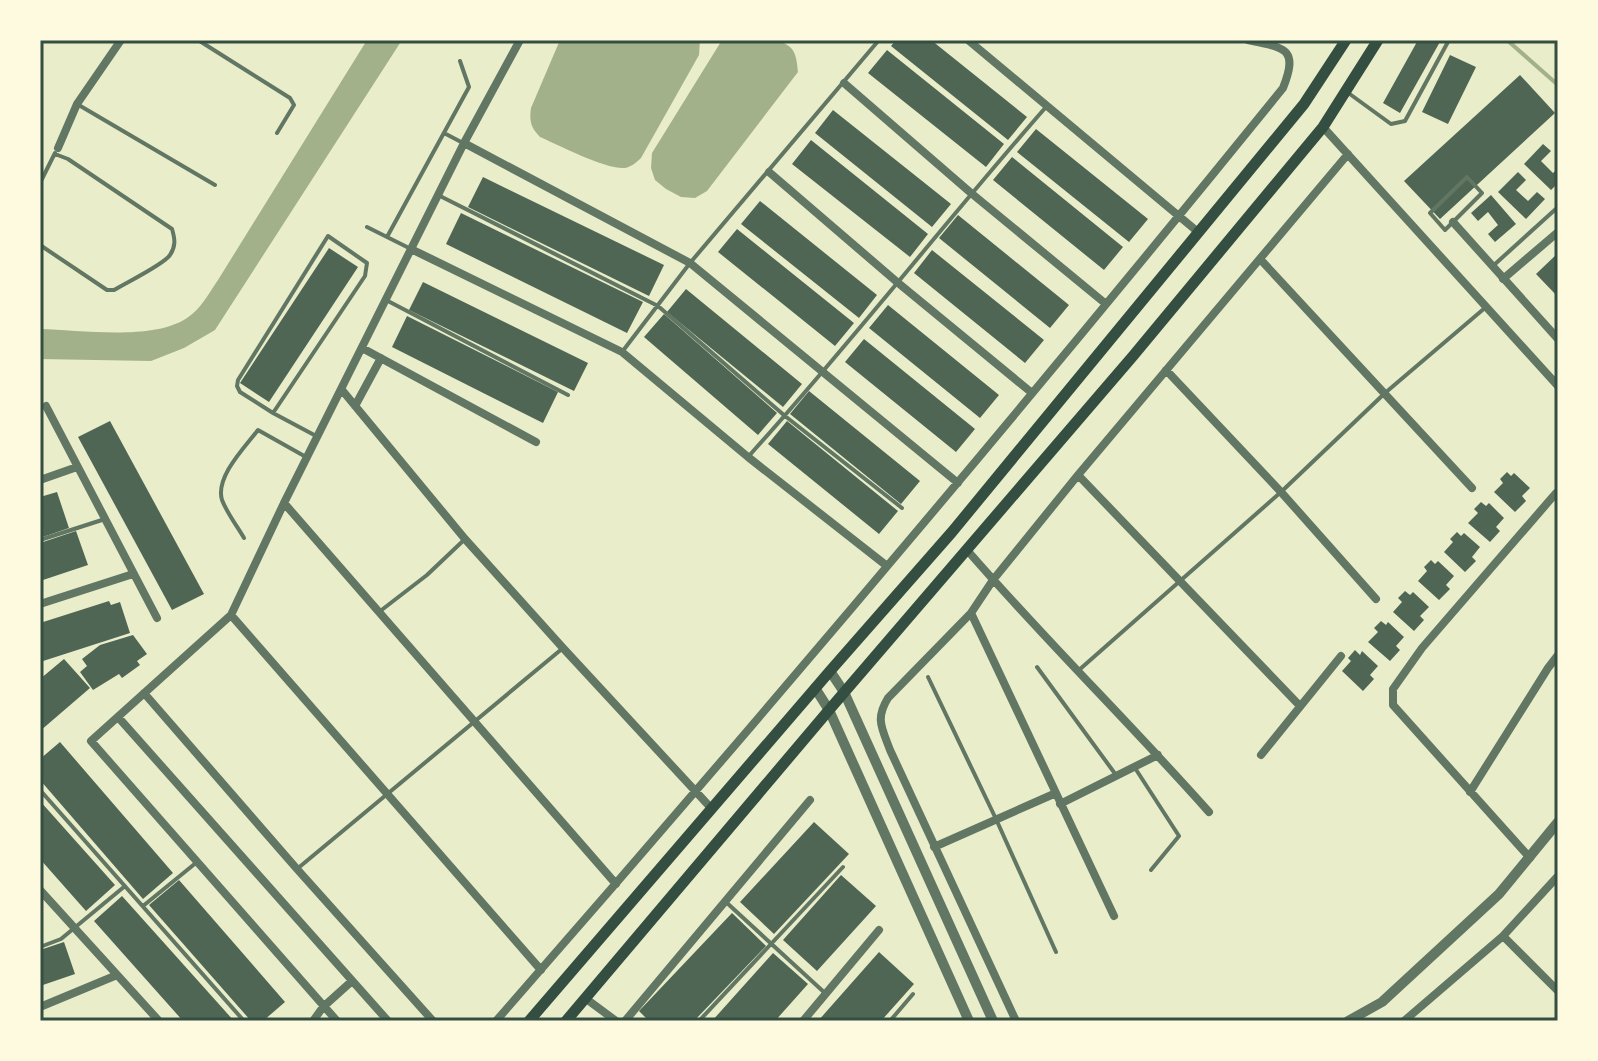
<svg xmlns="http://www.w3.org/2000/svg" width="1598" height="1061" viewBox="0 0 1598 1061" font-family="'DejaVu Sans',sans-serif">
  <rect width="100%" height="100%" fill="#e9edc9"/>
  <path fill="#a3b18a" d="M367 40H402L215 330 184 348 151 361 40 359V329C80 330 153 341 187 318 200 310 209 293 218 280Z
    M560 40H700L699 55 641 158C637 162 631 167 625 168 607 170 558 145 540 137 531 128 529 121 531 108Z
    M722 40C739 40 780 35 791 48 797 54 797 65 798 72L707 191 695 198 681 197 666 189 655 180 651 168 652 153Z"/>
  <g fill="none" stroke-linecap="round" stroke-linejoin="round">
    <path stroke="#a3b18a" stroke-width="4" d="M1507 40 1558 85"/>
  </g>
  <path fill="#4f6655" d="M896 40H931L1027 117 1008 140 891 46Z
    M1418 40H1441L1400 113 1383 103Z
    M887 50 1004 144 986 167 868 73Z
    M1450 55 1476 67 1448 124 1422 112Z
    M1520 75 1555 113 1440 219 1404 181Z
    M833 110 951 204 932 227 815 133Z
    M1036 129 1148 219 1129 242 1017 152Z
    M811 140 928 234 910 257 792 164Z
    M1543 144 1551 151 1541 161 1553 173 1558 168V183L1551 190 1524 164Z
    M1012 157 1123 247 1104 270 993 180Z
    M1518 172 1526 180 1516 190 1528 201 1537 192 1545 199 1526 219 1498 192Z
    M483 177 664 265 649 296 468 207Z
    M1491 195 1516 224 1495 242 1488 234 1498 225 1488 212 1478 221 1471 213Z
    M760 201 877 295 859 318 741 224Z
    M461 213 643 302 627 333 446 244Z
    M958 215 1069 305 1050 328 939 238Z
    M737 229 854 323 835 346 718 252Z
    M329 248 358 267 269 402 240 383Z
    M932 250 1044 340 1025 363 914 273Z
    M1558 253V297L1536 274Z
    M423 282 588 363 574 391 409 310Z
    M686 289 802 384 783 407 667 312Z
    M888 305 999 395 980 418 869 328Z
    M664 314 777 413 758 435 644 337Z
    M407 316 558 392 543 423 392 347Z
    M864 339 975 429 956 452 845 362Z
    M809 391 920 481 901 504 790 414Z
    M110 421 204 594 172 610 78 437Z
    M787 421 898 511 879 534 768 444Z
    M1507 472 1511 476 1514 473 1530 488 1522 496 1526 501 1515 512 1494 492 1503 483 1500 479Z
    M57 492 69 528 40 538V497Z
    M1481 502 1486 506 1489 503 1504 518 1496 527 1500 531 1490 542 1468 523 1478 513 1474 509Z
    M76 531 88 565 40 581V543Z
    M1457 532 1461 536 1464 533 1480 547 1472 557 1476 561 1465 572 1444 552 1453 542 1450 539Z
    M1431 560 1435 564 1438 561 1454 576 1446 585 1450 589 1439 600 1418 581 1427 571 1424 567Z
    M1405 591 1410 595 1413 592 1429 607 1420 616 1424 620 1414 631 1393 612 1402 602 1398 598Z
    M109 601 111 605 120 602 130 633 40 662V623Z
    M1381 621 1386 625 1388 622 1404 637 1396 646 1400 650 1390 661 1368 642 1378 632 1374 628Z
    M133 635 147 654 137 661 140 665 122 678 119 674 93 690 80 672 87 666 82 659 100 645Z
    M1355 650 1360 655 1362 651 1378 666 1370 675 1374 679 1363 691 1342 671 1351 661 1348 658Z
    M64 659 90 688 40 731V679Z
    M60 742 173 873 143 899 40 780V759Z
    M40 801 115 885 86 911 40 859Z
    M814 822 849 854 774 934 740 902Z
    M841 875 876 906 817 971 783 940Z
    M179 880 285 1002 263 1021H251L149 905Z
    M122 896 217 1002 234 1021H183L94 921Z
    M732 913 766 946 694 1021H649L639 1011Z
    M64 942 75 974 40 986V950Z
    M879 952 914 984 881 1021H818Z
    M773 953 808 984 775 1021H712Z"/>
  <g fill="none" stroke-linecap="round" stroke-linejoin="round">
    <path stroke="#617663" stroke-width="4" d="M198 40 290 98 294 105 277 133
      M1347 92 1391 124 1405 121 1449 40
      M77 104 215 185
      M444 133 463 143
      M1467 177 1482 193 1445 230 1430 213Z
      M40 183 55 153
      M440 196 658 306 785 416 902 508
      M367 227 411 249
      M387 237 469 87 460 61
      M40 245 107 290H114C127 282 163 265 170 255 176 246 175 239 172 229L68 159 55 154
      M1494 265 1558 207
      M386 300 568 395
      M622 352 690 263 879 40
      M273 413 365 276 367 263 328 236 238 380 237 386 240 392 273 413 318 437
      M748 457C851 343 945 222 1046 107
      M244 538C237 526 227 513 222 500 215 477 245 447 258 430L306 457
      M40 540 105 519
      M379 612 427 575 465 539
      M1037 667 1116 775
      M1079 670 1281 492 1385 393 1486 307
      M928 677 996 819 1056 952
      M1135 768 1179 836 1151 870
      M40 790 244 1021
      M297 869 563 648
      M727 903 826 994
      M143 906 197 862
      M40 947 61 939 125 886
      M699 1021 843 867
      M890 1021 913 994"/>
    <path stroke="#617663" stroke-width="8" d="M968 40 1198 232
      M844 83 971 193 1106 304
      M1323 127 1558 386
      M464 143 690 263 958 483
      M58 148 77 104 121 40
      M769 172 897 282 1032 393
      M1453 222 1558 339
      M411 249 622 352 748 457 887 566
      M1260 259 1472 488
      M1503 279 1558 232
      M362 348 536 442
      M1166 370 1281 492 1376 599
      M342 390 465 539 563 648 711 808
      M46 406 157 618
      M355 406 381 358
      M1078 475 1300 706
      M40 480 77 467
      M284 503 616 884
      M967 550C1045 640 1130 723 1209 812
      M40 604 133 574
      M971 613 1114 916
      M231 615 541 970
      M144 693 297 869 433 1021
      M118 717 388 1021
      M1261 755 1341 656
      M1470 792 1548 668 1558 655
      M1060 804 1158 755
      M934 847 1056 793
      M1530 858 1393 705V689L1422 648 1556 493 1558 495
      M40 890 159 1021
      M1503 936 1558 991
      M585 998 616 1021
      M40 1007 117 975
      M313 1021 323 1007 352 981
      M337 1021 91 741 231 615 284 503 464 143 520 40
      M496 1021C764 715 1027 404 1283 88 1300 46 1282 48 1248 40
      M625 1021 810 800
      M803 1021 879 930
      M1016 1021 890 750C882 728 875 719 888 698L971 613 993 580 1078 475 1348 154
      M1404 1021 1503 936 1558 876"/>
    <path stroke="#617663" stroke-width="10" d="M830 671 844 692 993 1021
      M815 688 829 710 969 1021
      M1348 1021 1382 1002 1499 894 1558 822"/>
    <path stroke="#344e41" stroke-width="11" d="M529 1021 830 671 952 532 1304 104 1346 40
      M566 1021 829 710 1133 356 1323 127 1378 40"/>
  </g>
  <rect width="1598" height="1061" fill="none" stroke="#fefae0" stroke-width="84"/>
  <rect x="42" y="42" width="1514" height="977" fill="none" stroke="#344e41" stroke-width="3"/>
</svg>
